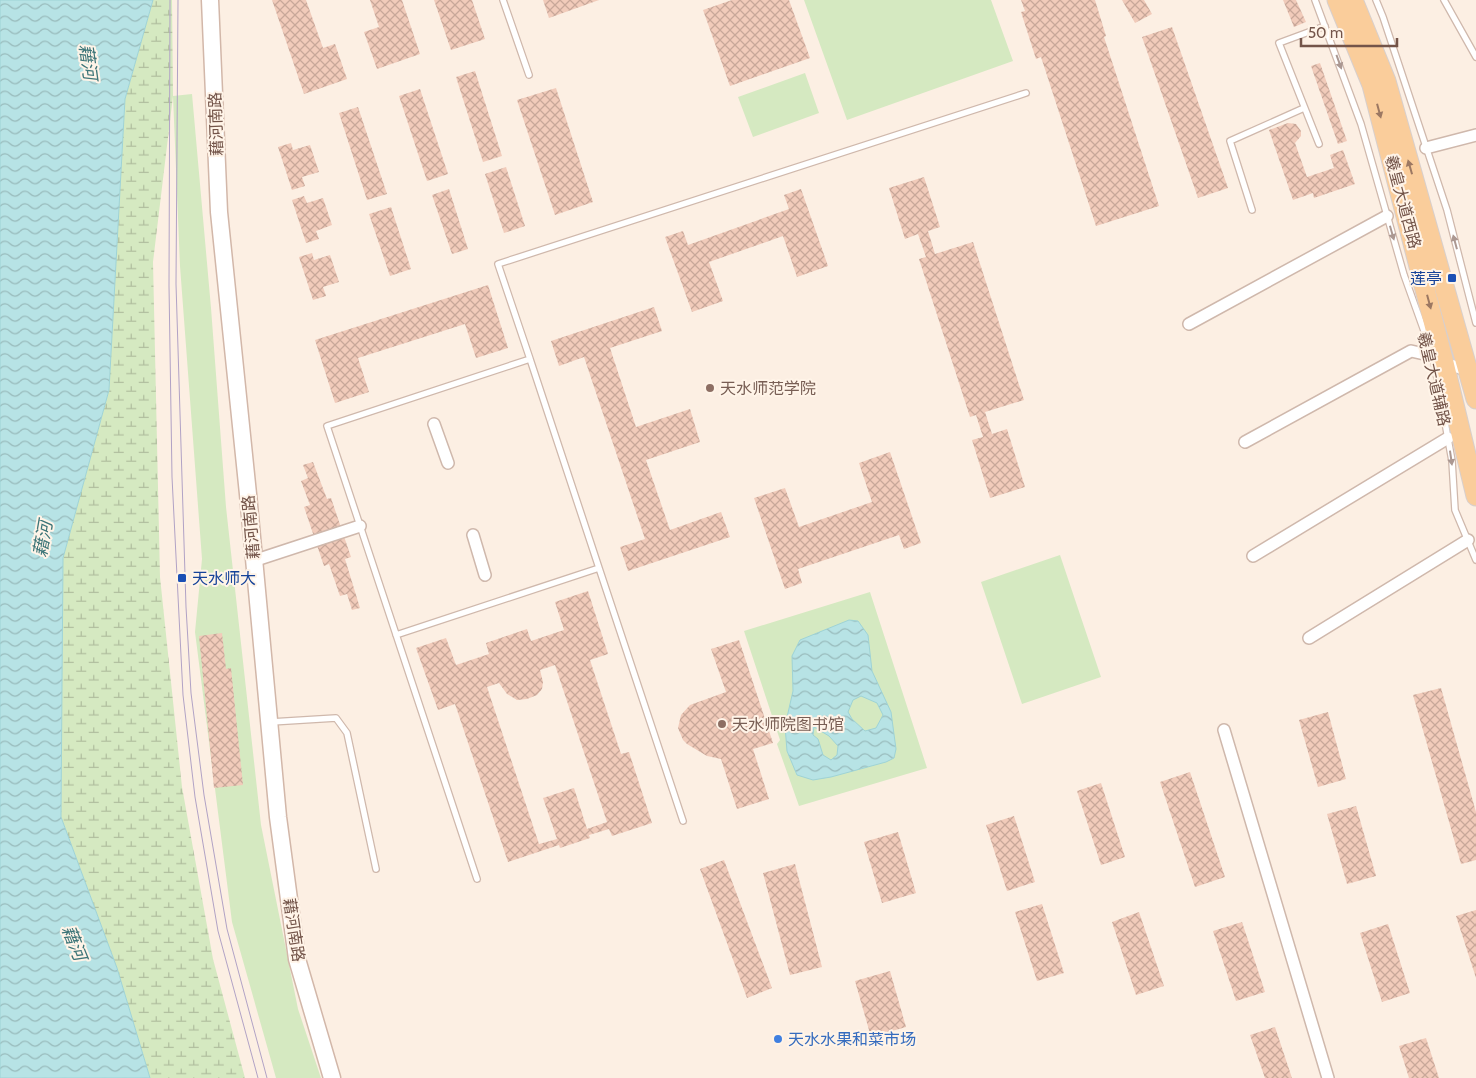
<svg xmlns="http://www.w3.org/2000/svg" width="1476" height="1078" viewBox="0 0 1476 1078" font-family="Cabin,'Noto Sans SC',sans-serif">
  <defs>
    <pattern id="wetland-marsh" width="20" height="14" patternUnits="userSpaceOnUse" patternTransform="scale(1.25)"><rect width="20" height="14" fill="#d5e9c1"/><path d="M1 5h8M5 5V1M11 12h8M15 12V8" fill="none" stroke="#b1bf9f"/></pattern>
    <pattern id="water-waves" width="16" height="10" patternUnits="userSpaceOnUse" patternTransform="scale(1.25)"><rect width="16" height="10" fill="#b7e3e5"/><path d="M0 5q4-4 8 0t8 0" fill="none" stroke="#99bbbc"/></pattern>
    <pattern id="building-cross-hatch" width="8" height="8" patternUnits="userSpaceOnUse" patternTransform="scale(1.25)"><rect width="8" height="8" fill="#f1cbba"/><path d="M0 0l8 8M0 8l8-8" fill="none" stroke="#c8a799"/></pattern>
  </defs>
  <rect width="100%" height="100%" fill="#fcefe3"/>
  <path fill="url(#wetland-marsh)" d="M153 0H172L173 96 153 262 160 577 182 787 213 959 245 1078H150L117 968 61 817 63 558 109 390 125 99Z"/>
  <path fill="#d5e9c1" d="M804 0H991L1013 61 847 120Z
    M805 73 819 113 753 137 738 97Z
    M192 94 211 308 226 507 261 825 298 1009 321 1078H276L232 922 195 632 202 559 180 266 173 96Z
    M1060 555 1101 677 1022 704 981 582Z
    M870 592 927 768 799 806 777 744 780 740 744 631Z"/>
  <path fill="url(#water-waves)" stroke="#9ed3d6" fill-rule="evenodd" d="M0 0H153L125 99 109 390 63 558 61 817 117 968 150 1078H0Z
    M849 620 858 621 868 635 872 671 891 712 896 749 894 758 886 762 831 777 813 780 797 775 787 751 785 726 793 691 792 656 800 640ZM861 696 877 703 883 715 876 728 865 731 852 719 848 712 853 700ZM814 727 829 736 838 746 837 755 831 760 823 755 818 739 813 735Z"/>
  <path fill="url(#building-cross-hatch)" fill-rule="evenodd" d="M272 0H306L323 48 335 44 347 79 304 94Z
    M370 0H402L420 54 377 69 364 32 379 27Z
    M434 0H472L485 39 451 50Z
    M543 0H599L549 18Z
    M732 0H789L810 58 730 86 703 10Z
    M1021 0H1095L1106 36 1104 37 1159 206 1096 226 1041 57 1036 59 1021 12 1025 11Z
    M1122 0H1144L1152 14 1135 23Z
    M1283 0H1296L1306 22 1294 27Z
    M1172 27 1228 188 1198 198 1142 37Z
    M1320 63 1347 141 1338 144 1311 66Z
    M475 71 502 156 483 162 456 77Z
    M556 88 593 202 555 215 517 100Z
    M420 89 448 174 427 181 399 96Z
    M358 107 387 194 367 200 339 113Z
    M1288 123 1296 124 1301 131V136L1295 143 1307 177 1334 168 1330 155 1343 150 1355 184 1314 198 1313 193 1293 200 1269 130Z
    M291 143 293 150 310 145 319 172 302 177 305 186 292 190 278 147Z
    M506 167 525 226 504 233 485 174Z
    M924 177 940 227 928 231 935 254 973 242 1024 400 985 412 992 434 1007 429 1025 487 990 498 972 440 983 437 976 415 970 417 919 259 926 257 918 234 905 239 889 188Z
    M449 189 468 249 452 254 432 195Z
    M801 189 828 266 797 277 783 236 709 262 723 301 692 312 665 237 683 231 688 245 789 209 784 195Z
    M304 196 307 203 323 198 332 225 316 231 319 239 306 243 292 200Z
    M391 207 411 269 390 276 369 214Z
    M312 253 314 260 330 255 339 282 323 287 326 296 313 300 299 257Z
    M488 285 508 348 476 358 465 324 358 358 369 392 335 403 315 340Z
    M654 307 662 331 610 348 636 427 690 409 700 442 646 460 670 530 721 512 730 537 628 571 620 547 645 539 584 357 559 366 551 341Z
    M890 452 921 543 904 549 899 535 798 569 802 583 785 589 754 498 785 488 799 527 872 502 859 463Z
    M313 462 327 499 331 498 351 557 345 559 360 608 352 610 347 594 340 596 329 564 324 566 304 507 310 505 301 481 308 478 303 465Z
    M588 591 608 654 590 660 621 754 629 752 652 823 612 836 609 829 589 835 590 838 560 848 559 845 508 862 455 704 438 710 416 648 446 638 456 665 489 654 486 643 527 629 531 641 564 630 555 602ZM555 665 607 822 587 829 574 788 543 798 557 839 539 844 487 687 499 683 507 694 517 700 527 699 537 695 542 689 543 682 540 670Z
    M222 633 226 669 231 668 243 785 214 788 199 636Z
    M739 640 773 743 753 749 769 799 737 809 721 759 707 756 687 744 683 740 678 728 681 715 690 705 726 692 711 649Z
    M1441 688 1476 812V860L1461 864 1413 695Z
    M1328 712 1346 779 1318 787 1299 720Z
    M1190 772 1225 877 1195 887 1160 782Z
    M1101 783 1125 857 1101 865 1077 791Z
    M1356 806 1376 876 1347 884 1327 814Z
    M1014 816 1035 882 1007 891 986 825Z
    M898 832 916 893 882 903 864 842Z
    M724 860 772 988 747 998 700 869Z
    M795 864 822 967 790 975 763 873Z
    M1042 904 1064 973 1037 981 1015 912Z
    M1476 910V978L1456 916Z
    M1139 912 1164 986 1136 995 1112 922Z
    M1242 922 1265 992 1236 1001 1213 931Z
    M1388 924 1410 993 1382 1002 1360 933Z
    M890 971 906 1027 871 1037 855 981Z
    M1275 1027 1292 1078H1265L1250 1035Z
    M1426 1038 1439 1078H1409L1399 1046Z"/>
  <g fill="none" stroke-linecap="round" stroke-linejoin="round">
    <g stroke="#cfb8ac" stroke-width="8">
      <path id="lane" d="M503 0 529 75
        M1315 0 1361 124 1404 275 1433 356 1452 461 1455 510 1476 560
        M1376 0 1383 17 1447 210 1476 323
        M1444 0 1476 57
        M1319 144 1279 43 1325 26
        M1252 210 1230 141 1304 108
        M530 359 498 264 1026 93
        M599 568 683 821
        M396 635 599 568 530 359 327 426C377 577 427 728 477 879
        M271 722 336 718 347 733 376 869"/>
    </g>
    <g stroke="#cfb8ac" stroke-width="14">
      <path id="street" d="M1426 148 1476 135
        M1189 324 1387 216
        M434 424 448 463
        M1245 442 1411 351 1433 356 1444 363 1470 371
        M473 535 485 575
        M1253 556 1448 438
        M253 561 360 526
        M1309 638 1468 540
        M1224 730 1328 1078"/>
    </g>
    <g stroke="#d2b7a9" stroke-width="19">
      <path id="secondary" d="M210 0 219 212 248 494 278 817 297 959 332 1078"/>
    </g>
    <g stroke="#d8cfcc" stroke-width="21">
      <path id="primary" d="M1337 0 1372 85 1444 363 1476 496
        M1353 0 1386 81 1476 399"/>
    </g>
    <use href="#lane" stroke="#fff" stroke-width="5.5"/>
    <use href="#street" stroke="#fff" stroke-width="11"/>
    <use href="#secondary" stroke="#fff" stroke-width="16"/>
    <use href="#primary" stroke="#facd9b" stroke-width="19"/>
    <path stroke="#b1a2c5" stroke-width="1" d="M170 0 169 286 172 477 183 695 195 797 218 931 258 1078
      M178 0 176 284 186 607 191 693 204 795 227 929 267 1078"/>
  </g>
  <defs><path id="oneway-solid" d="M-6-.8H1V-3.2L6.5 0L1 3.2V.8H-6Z" transform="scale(1.25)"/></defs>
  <g fill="#ab9892">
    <use href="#oneway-solid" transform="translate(1339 62) rotate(70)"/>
    <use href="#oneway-solid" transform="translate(1392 233) rotate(74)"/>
    <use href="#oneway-solid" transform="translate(1455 242) rotate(-105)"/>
    <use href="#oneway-solid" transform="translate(1451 458) rotate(82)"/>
  </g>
  <g fill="#9c7862">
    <use href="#oneway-solid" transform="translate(1379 111) rotate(75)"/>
    <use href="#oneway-solid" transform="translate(1410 167) rotate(-106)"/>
    <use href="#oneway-solid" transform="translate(1429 302) rotate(75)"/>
  </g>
  <g fill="#1a4fb4" stroke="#fff4e8" stroke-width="2">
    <rect x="1447" y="273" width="10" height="10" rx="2.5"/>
    <rect x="177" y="573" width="10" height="10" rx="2.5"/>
  </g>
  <g fill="#8d6e63" stroke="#fff4e8" stroke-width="2">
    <circle cx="710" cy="388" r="5"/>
    <circle cx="722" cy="724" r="5"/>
  </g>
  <circle fill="#3f7fe0" stroke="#fff4e8" stroke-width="2" cx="778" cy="1039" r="5"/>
  <g text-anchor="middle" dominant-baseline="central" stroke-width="4" stroke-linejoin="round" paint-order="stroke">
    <g font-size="16" fill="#735449" stroke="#fff4e8">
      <text transform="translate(216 124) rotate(-92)">藉河南路</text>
      <text transform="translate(1403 202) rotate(75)">羲皇大道西路</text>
      <text transform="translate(1434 379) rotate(77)">羲皇大道辅路</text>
      <text transform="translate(251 527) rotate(-95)">藉河南路</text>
      <text transform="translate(294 930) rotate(81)">藉河南路</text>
    </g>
    <g font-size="16" fill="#164399" stroke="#fff4e8" text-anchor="end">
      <text x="1442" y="278">莲亭</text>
      <text x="192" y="578" text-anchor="start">天水师大</text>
    </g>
    <g font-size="16" fill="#785e54" stroke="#fff4e8" text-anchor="start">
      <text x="720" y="388">天水师范学院</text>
      <text x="732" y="724">天水师院图书馆</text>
    </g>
    <g font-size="16" fill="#366cbe" stroke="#fff4e8" text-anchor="start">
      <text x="788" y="1039">天水水果和菜市场</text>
    </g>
    <g font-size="18" font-style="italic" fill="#3d7578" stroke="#fff4e8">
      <text transform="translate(88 62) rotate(82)">藉河</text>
      <text transform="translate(43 539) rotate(-80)">藉河</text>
      <text transform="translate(74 943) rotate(68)">藉河</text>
    </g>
  </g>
  <path d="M1301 38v8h96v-8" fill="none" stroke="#735449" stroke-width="2.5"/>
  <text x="1308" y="38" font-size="15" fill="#735449" stroke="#fff4e8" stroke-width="4" paint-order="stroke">50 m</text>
</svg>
